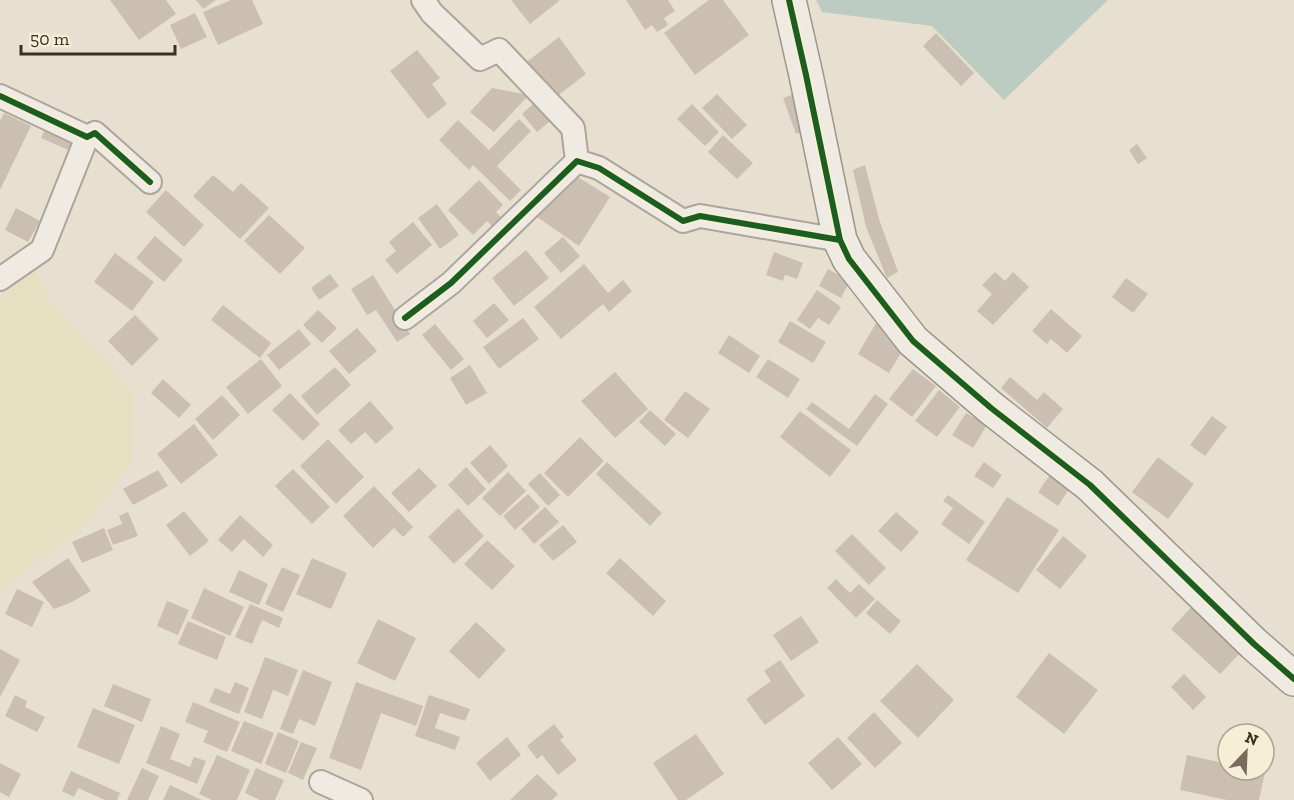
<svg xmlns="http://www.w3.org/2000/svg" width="1294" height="800" viewBox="0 0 1294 800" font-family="'Zilla Slab',serif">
  <rect width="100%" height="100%" fill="#e7e0d1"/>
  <path fill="#e6dfc2" d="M36 271 51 301 134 394 132 462 85 525 11 582 0 598V297Z"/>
  <path fill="#bcccc2" d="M816 0H1108L1004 100 932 26 822 12Z"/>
  <path fill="#cbbfb2" d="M110 0H166L176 14 139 40Z
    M196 0H216L203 9Z
    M231 0H252L263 24 218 45 203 12Z
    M511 0H558L559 1 530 24Z
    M626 0H668L675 11 664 18 668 25 657 32 652 25 645 30Z
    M709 0H723L749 35 695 75 664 33Z
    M195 13 207 37 181 49 170 25Z
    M936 33 974 73 961 86 923 46Z
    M559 37 586 74 552 100 524 64Z
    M417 50 440 78 432 84 447 104 428 119 390 71Z
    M492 88 529 95 494 132 470 112Z
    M802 91 815 127 796 134 783 98Z
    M717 94 747 125 732 139 702 108Z
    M534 103 550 121 537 132 522 114Z
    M692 104 719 132 705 146 677 119Z
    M4 113 31 126 0 190V121Z
    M519 119 531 131 497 166 521 190 510 201 473 165 469 170 439 140 458 120 489 150Z
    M48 122 80 136 73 152 41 138Z
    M723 135 753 163 737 179 708 152Z
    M1137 144 1147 158 1138 164 1129 150Z
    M865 165 879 219 898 272 887 278 866 227 853 170Z
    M568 171 610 197 579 246 527 210Z
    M213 175 233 192 241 183 269 208 240 239 193 196Z
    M479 180 503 205 496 212 501 217 492 226 487 221 473 235 448 210Z
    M166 190 204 225 184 247 146 212Z
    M437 204 459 235 440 249 418 218Z
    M16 208 40 221 28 242 5 230Z
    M269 215 305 248 280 274 244 241Z
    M413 222 432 245 397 274 385 260 396 251 389 242Z
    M155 236 183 260 164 282 136 258Z
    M563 237 580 256 561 273 544 253Z
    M526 250 549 278 514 306 492 278Z
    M774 252 803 263 797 279 785 275 783 281 766 275Z
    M115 253 154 282 132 311 94 282Z
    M584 264 608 293 623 280 632 291 609 312 603 304 561 339 534 307Z
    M828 269 850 281 841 298 819 286Z
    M995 272 1005 281 1013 272 1029 287 993 325 977 311 992 294 982 285Z
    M330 274 339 286 319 300 311 288Z
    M373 275 410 334 397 342 376 310 367 315 351 289Z
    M1126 278 1148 294 1133 313 1112 297Z
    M817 290 841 307 829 325 818 318 810 329 797 320Z
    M494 303 509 320 487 338 473 321Z
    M223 305 271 343 260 358 211 320Z
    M1051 309 1082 336 1067 353 1051 339 1047 344 1032 331Z
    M318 310 337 328 322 343 303 325Z
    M135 315 159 339 132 366 108 341Z
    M523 318 539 339 499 369 483 347Z
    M879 318 908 341 889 373 858 354Z
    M790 321 826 342 813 363 778 342Z
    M435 324 464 359 451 370 422 335Z
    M357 328 377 351 349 374 329 351Z
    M299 329 311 344 279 370 267 355Z
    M729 335 760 356 749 373 718 353Z
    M261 359 282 386 248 414 226 387Z
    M768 359 800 379 788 398 756 377Z
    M470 365 487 393 466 405 450 378Z
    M335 367 351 385 317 415 301 396Z
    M913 369 936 386 912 417 889 399Z
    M615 372 648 409 615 438 581 401Z
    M1010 377 1037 400 1044 392 1063 409 1047 428 1001 388Z
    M163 379 191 405 179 418 151 393Z
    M939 390 960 407 937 437 915 421Z
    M685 391 710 409 688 438 664 420Z
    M290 393 320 424 303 441 272 410Z
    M875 394 888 404 857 446 806 409 812 402 849 429Z
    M222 395 240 415 213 440 195 419Z
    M370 401 394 428 376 444 365 432 351 444 338 430Z
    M650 410 676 434 665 446 639 422Z
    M800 411 851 450 830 477 780 437Z
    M966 413 987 425 973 448 952 435Z
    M1212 416 1227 427 1205 456 1190 445Z
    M194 424 218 455 181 484 157 454Z
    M580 437 604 461 568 497 544 473Z
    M328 439 364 477 336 504 300 466Z
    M490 445 508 466 489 484 470 463Z
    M1158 457 1194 484 1168 519 1132 492Z
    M607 462 662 513 650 526 596 474Z
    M984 462 1002 475 993 488 974 476Z
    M466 467 486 489 468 506 448 485Z
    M419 468 437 486 409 512 391 493Z
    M293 469 330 507 312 524 275 486Z
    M158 470 168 486 133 505 123 489Z
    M508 472 526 491 500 516 482 498Z
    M1052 472 1072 485 1058 506 1038 492Z
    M540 473 560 495 548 506 528 484Z
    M374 486 413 527 403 537 394 528 373 548 343 516Z
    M528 494 540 507 515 530 503 516Z
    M948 495 985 522 969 544 941 524 953 508 943 501Z
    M1007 497 1059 530 1018 593 966 560Z
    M545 507 559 522 534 544 521 529Z
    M458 508 484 536 454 564 428 537Z
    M184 511 209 541 190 556 166 525Z
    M128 512 138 536 113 545 107 530 122 524 119 516Z
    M896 512 919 532 901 552 878 531Z
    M240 515 273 545 263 557 244 539 232 552 218 540Z
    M563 525 577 542 553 561 539 545Z
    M104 528 113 550 82 563 72 542Z
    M852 534 886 568 869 585 835 551Z
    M1063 536 1087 556 1060 589 1036 570Z
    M487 540 515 566 492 590 464 564Z
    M68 558 91 591 72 602 54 609 32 582Z
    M312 558 347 573 331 609 296 594Z
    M620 558 666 601 653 616 606 573Z
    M282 567 300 575 283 612 265 604Z
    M239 570 268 584 259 605 229 592Z
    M836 579 850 593 859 584 875 599 856 618 827 588Z
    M204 588 244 607 230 636 191 618Z
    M17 589 44 602 32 627 5 614Z
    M877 600 901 621 890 634 866 613Z
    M1198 600 1248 645 1220 674 1171 629Z
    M167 601 189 610 178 635 157 626Z
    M250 604 283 618 279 628 262 620 252 644 235 637Z
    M801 616 819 642 791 661 773 635Z
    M378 619 416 638 395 681 357 663Z
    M188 621 226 637 217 660 178 644Z
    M476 622 506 650 479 679 449 651Z
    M0 649 20 660 0 697Z
    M1049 653 1098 690 1064 734 1016 697Z
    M265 657 298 670 288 696 273 690 262 719 244 712Z
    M780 660 805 696 765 725 746 699 771 681 764 671Z
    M917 664 954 700 918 738 880 701Z
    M303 670 332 682 315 726 299 719 293 734 280 729Z
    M1184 674 1206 697 1193 710 1171 687Z
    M235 682 249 688 239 714 209 702 215 688 230 694Z
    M356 682 423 706 416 726 381 713 361 770 329 758Z
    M113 684 151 699 142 722 104 706Z
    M15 695 27 701 25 707 45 717 37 732 5 716Z
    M429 695 470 709 465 721 440 713 435 728 460 737 455 750 415 736Z
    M193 702 240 722 227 752 203 742 208 731 185 722Z
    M93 708 135 725 119 764 77 747Z
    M874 712 902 743 875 768 847 738Z
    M244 721 274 733 261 764 231 751Z
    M554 724 564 737 560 740 577 760 558 775 542 755 537 759 527 746Z
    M161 726 180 734 170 759 190 767 194 757 206 761 197 784 146 763Z
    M278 732 299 741 286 773 265 764Z
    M696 734 724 774 686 800H678L653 763Z
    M507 737 521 755 490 781 476 763Z
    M838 737 862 764 832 790 808 763Z
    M301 742 317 748 303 780 288 773Z
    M217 755 250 770 237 800H212L199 794Z
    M1187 755 1228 764V770L1265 772 1259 800H1227L1180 790Z
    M0 763 21 774 9 797 0 792Z
    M142 768 159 776 148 800H127Z
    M256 768 284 780 275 800H260L245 793Z
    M71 771 120 793 117 800H105L78 788 74 797 62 791Z
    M537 774 558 794 552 800H510Z
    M170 785 202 800H163Z"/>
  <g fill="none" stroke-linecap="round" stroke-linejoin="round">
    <g stroke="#ada599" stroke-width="26">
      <path id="street" d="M423 0 432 13 480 59 499 50 573 128 577 161
        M0 96 87 137 95 133 150 182
        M0 279 42 250 87 137
        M405 318 451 283 577 161 599 168 683 221 700 216 840 240
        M321 782 361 800"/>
    </g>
    <g stroke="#9c958a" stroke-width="36">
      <path id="secondary" d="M789 0 806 75 840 240 849 259 913 341 991 408 1090 485 1254 644 1294 679"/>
    </g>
    <use href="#street" stroke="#efebe3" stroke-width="22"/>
    <use href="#secondary" stroke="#efebe3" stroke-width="33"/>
    <g stroke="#f7eed8" stroke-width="10">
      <path id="cycleway" d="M789 0 806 75 840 240 849 259 913 341 991 408 1090 485 1254 644 1294 679
        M0 96 87 137 95 133 150 182
        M405 318 451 283 577 161 599 168 683 221 700 216 840 240"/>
    </g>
    <use href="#cycleway" stroke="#1b5e20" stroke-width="6"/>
  </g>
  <g transform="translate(1246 752) rotate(23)"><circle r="28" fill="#f7eed8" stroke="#ada18e" stroke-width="1.5"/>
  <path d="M0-4.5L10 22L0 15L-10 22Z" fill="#786c5e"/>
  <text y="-9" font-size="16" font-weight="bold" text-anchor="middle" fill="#3d2e20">N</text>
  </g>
  <path d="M21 45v9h154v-9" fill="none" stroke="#3d2e20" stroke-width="3"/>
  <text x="30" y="45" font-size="18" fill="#3d2e20" stroke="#f7eed8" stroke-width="4.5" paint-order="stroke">50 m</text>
</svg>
